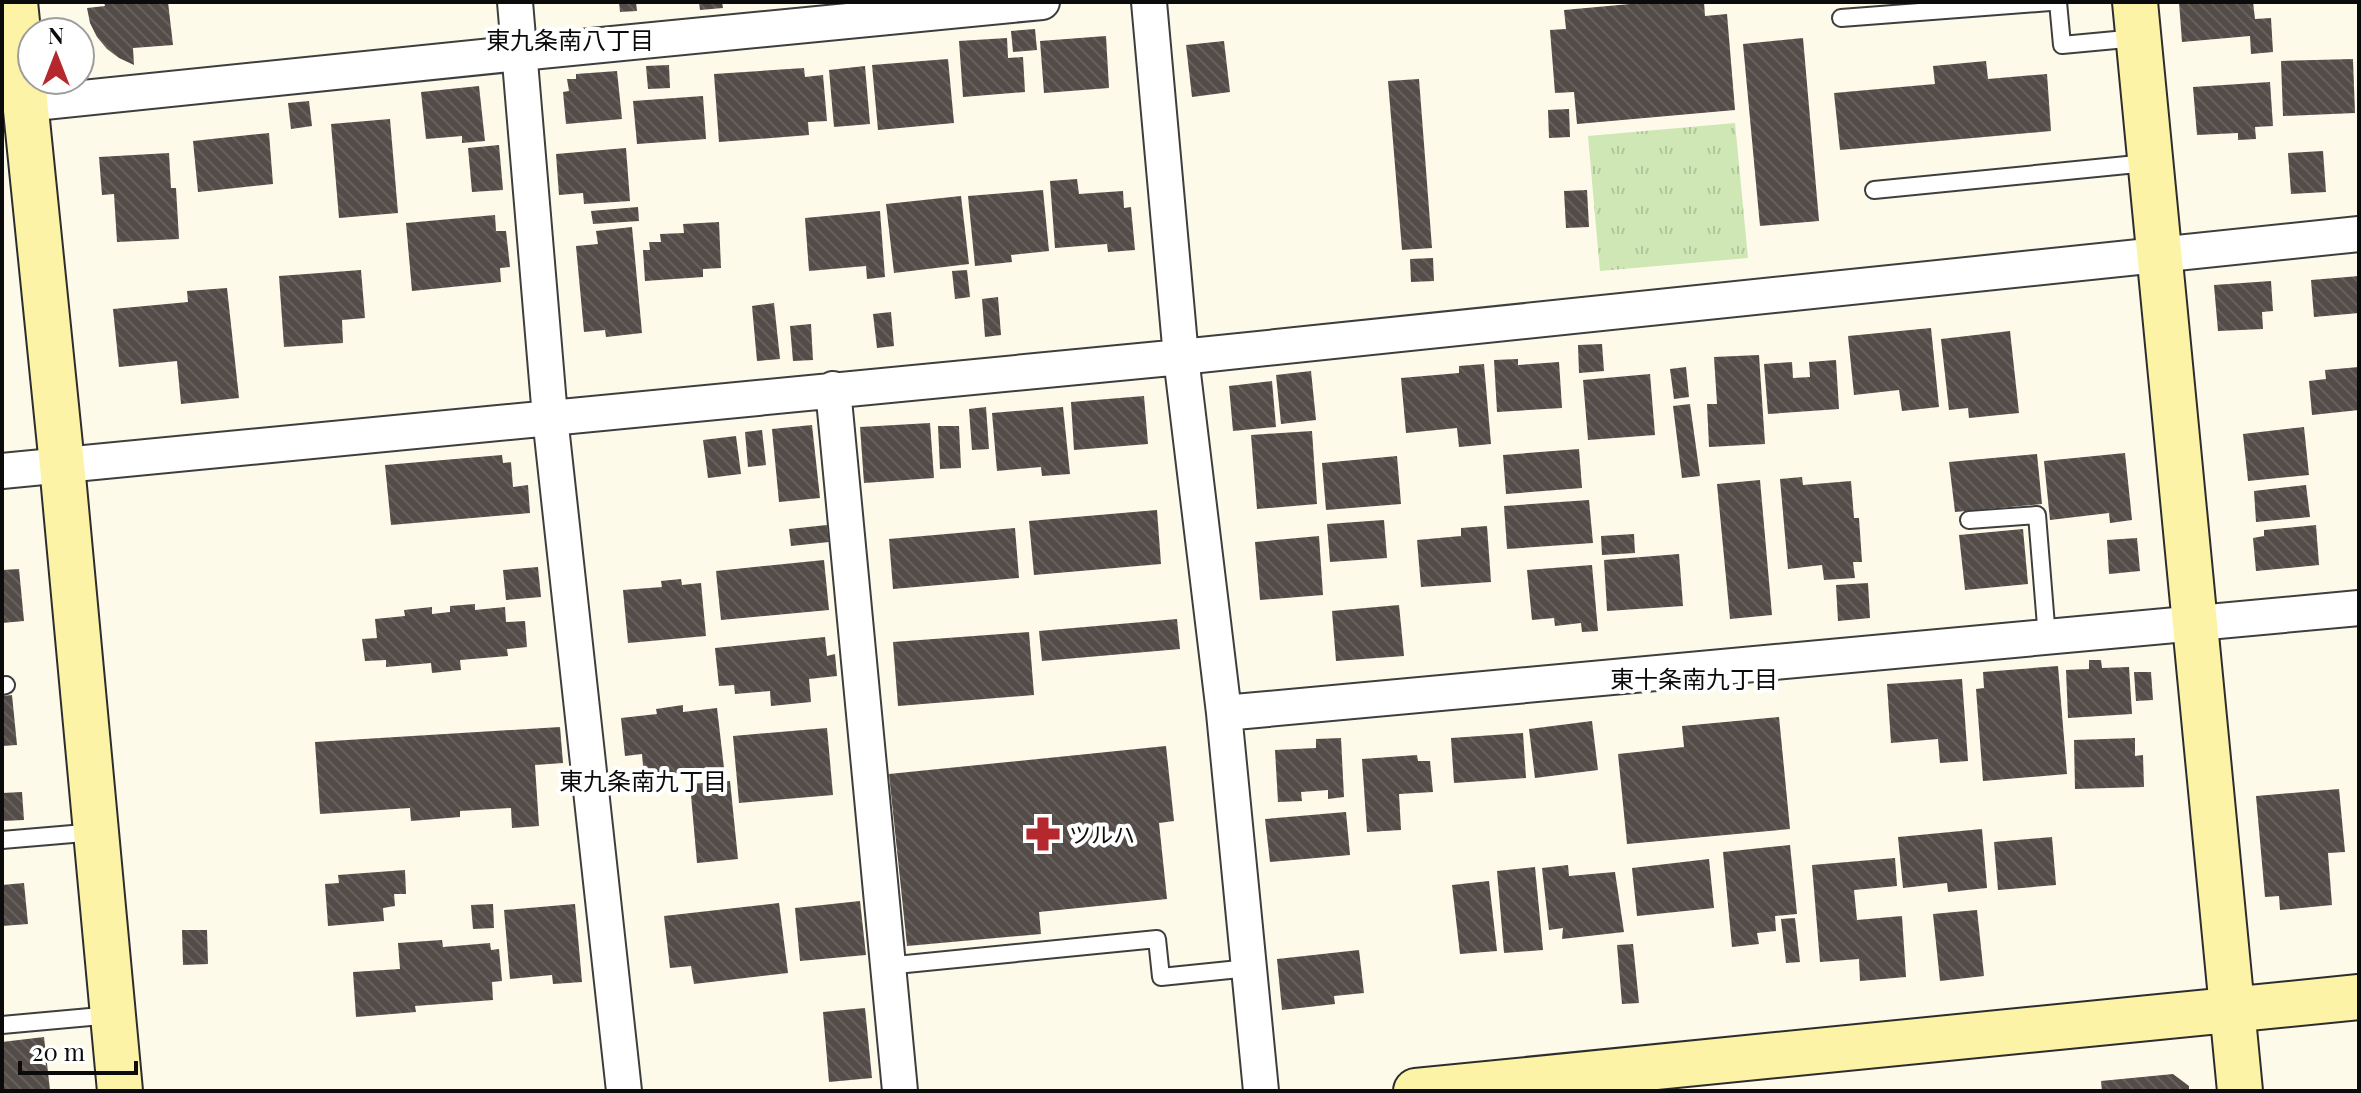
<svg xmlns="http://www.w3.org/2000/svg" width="2361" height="1093" viewBox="0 0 2361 1093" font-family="'Playfair Display','Noto Sans JP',serif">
  <defs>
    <pattern id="park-tufts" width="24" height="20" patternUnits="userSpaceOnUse" patternTransform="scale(2)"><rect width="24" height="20" fill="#cee7b5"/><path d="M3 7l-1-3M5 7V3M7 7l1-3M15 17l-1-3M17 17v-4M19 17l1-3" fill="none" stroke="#b0c59a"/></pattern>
    <pattern id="building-back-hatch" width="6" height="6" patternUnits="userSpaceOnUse" patternTransform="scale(2)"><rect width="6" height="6" fill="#534c48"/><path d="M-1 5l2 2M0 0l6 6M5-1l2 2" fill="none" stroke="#67615e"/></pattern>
  </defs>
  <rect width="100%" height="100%" fill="#fefae9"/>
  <path fill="url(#park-tufts)" d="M1735 123 1748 258 1600 271 1588 136Z"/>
  <path fill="url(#building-back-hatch)" d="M104 2H168L173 45 133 48 134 65 119 58 107 49 97 37 90 23 87 8 105 6Z
    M619 2H636L637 11 620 12Z
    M699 2H722L723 8 700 10Z
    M1652 2H1704L1705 16 1727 14 1735 110 1577 124 1574 92 1555 93 1550 30 1566 29 1564 10Z
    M2179 2H2253L2255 19 2271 18 2273 52 2251 54 2250 36 2182 42Z
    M1035 29 1037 50 1013 52 1011 31Z
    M1106 36 1109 88 1044 93 1040 41Z
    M1007 38 1008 58 1023 57 1025 92 963 97 959 41Z
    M1803 38 1819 221 1760 226 1743 44Z
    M1224 41 1230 92 1192 97 1186 45Z
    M948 59 954 123 878 130 872 65Z
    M2353 59 2355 113 2283 116 2281 61Z
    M1986 61 1988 79 2047 74 2051 131 1840 150 1834 93 1935 84 1933 66Z
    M669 65 670 88 648 89 646 66Z
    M865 66 870 124 834 127 829 70Z
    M804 68 805 77 823 75 827 121 808 122 809 135 719 142 714 74Z
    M617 71 622 119 566 124 563 92 569 91 567 79H576V74Z
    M1419 79 1432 248 1402 250 1388 81Z
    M2270 82 2273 126 2255 127 2256 139 2238 140V133L2197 135 2193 87Z
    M479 86 485 141 462 143V136L426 139 421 92Z
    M703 96 706 139 637 144 633 101Z
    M309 101 312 126 291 129 288 103Z
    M1569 109 1570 137 1549 138 1548 110Z
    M390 119 398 213 339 218 331 124Z
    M269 133 273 184 198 192 193 141Z
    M499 145 503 190 472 192 468 148Z
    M626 148 630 201 584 204 583 193 559 195 556 154Z
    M2323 151 2326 192 2291 194 2288 153Z
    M169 153 171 188H176L179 239 117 242 114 194 102 195 99 157Z
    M1077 179 1079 194 1123 191 1124 208 1131 207 1135 250 1108 252 1107 244 1055 248 1050 181Z
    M1043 190 1049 251 1011 255 1012 262 975 266 968 196Z
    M1587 190 1589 227 1566 228 1564 191Z
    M961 196 969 264 894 273 886 204Z
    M638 207 639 221 593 224 591 211Z
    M880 211 885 277 867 279 866 266 809 271 805 218Z
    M495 215 496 231H506L510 267 500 268 501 282 412 291 406 223Z
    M719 222 721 268 703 269V277L645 281 643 250H650L649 242H661L660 234 684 233 683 224Z
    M632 227 642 333 606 337 605 330 584 332 576 246 598 244 596 231Z
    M1433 258 1434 281 1411 282 1410 259Z
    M361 270 365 318 342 320 343 343 284 347 279 276Z
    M967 270 970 297 955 299 952 271Z
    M2359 276V313L2314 317 2311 280Z
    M2271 281 2273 311 2262 312 2263 329 2218 331 2214 285Z
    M227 288 239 398 181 404 177 361 119 367 113 309 188 302 187 291Z
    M998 297 1001 335 985 337 982 299Z
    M774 303 780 359 757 361 752 306Z
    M891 312 894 346 877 348 873 314Z
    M811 324 813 360 793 361 790 326Z
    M1931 328 1939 407 1902 411 1899 390 1854 395 1848 336Z
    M2010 331 2019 413 1969 418 1968 408 1949 410 1941 339Z
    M1602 344 1604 371 1579 373 1578 345Z
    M1759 355 1765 444 1709 447 1707 404H1717L1714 357Z
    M1518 359V365L1559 362 1562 408 1497 412 1494 360Z
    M1836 360 1839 409 1768 414 1764 364 1792 362 1793 378 1810 377 1809 362Z
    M1484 364 1491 444 1459 447 1457 428 1406 433 1401 378 1459 373V366Z
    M1686 367 1689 397 1674 399 1670 369Z
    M2359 367V410L2312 415 2309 381 2326 379 2325 370Z
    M1311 371 1316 420 1281 424 1276 375Z
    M1650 374 1655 435 1588 440 1583 380Z
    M1272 381 1276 427 1233 431 1229 386Z
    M1144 396 1148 444 1074 450 1071 402Z
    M1690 404 1700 476 1682 478 1673 406Z
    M986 407 989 449 972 450 969 409Z
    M1063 407 1070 474 1042 476 1041 467 997 471 992 413Z
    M930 423 934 478 864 483 860 427Z
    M812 425 820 498 779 502 772 429Z
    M938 426H959L961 468 940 469Z
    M2304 427 2309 475 2248 481 2243 434Z
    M762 430 766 465 748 467 745 432Z
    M1312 431 1317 504 1257 509 1251 435Z
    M736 436 741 474 708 478 703 440Z
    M1579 449 1582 488 1506 494 1503 455Z
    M2125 453 2132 520 2110 523 2109 513 2050 520 2044 461Z
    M2037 454 2042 504 1955 512 1949 462Z
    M502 455 503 463 511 462 513 487 528 485 530 513 391 525 385 465Z
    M1397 456 1401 504 1326 510 1322 463Z
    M1802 477 1803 485 1851 481 1854 518H1859L1862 562H1853L1855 578 1824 580 1822 565 1788 569 1780 479Z
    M1760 480 1772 615 1730 619 1717 484Z
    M2306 485 2310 517 2256 522 2254 491Z
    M1589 500 1593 543 1507 549 1504 506Z
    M1157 510 1161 564 1034 575 1029 521Z
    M1384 520 1387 558 1330 562 1327 524Z
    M827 525 829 542 791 546 789 529Z
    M2316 525 2319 565 2256 571 2253 538 2264 536V530Z
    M1487 526 1491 582 1421 587 1417 540 1461 536V528Z
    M1015 528 1019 578 893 589 889 539Z
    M2023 529 2028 584 1965 590 1959 535Z
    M1634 534 1635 553 1602 555 1601 536Z
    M1319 536 1323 595 1260 600 1255 542Z
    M2137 538 2140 571 2109 574 2107 540Z
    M1679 554 1683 606 1607 611 1604 560Z
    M824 560 829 610 721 620 716 571Z
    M1592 565 1598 631 1582 632 1581 623 1555 626 1554 618 1532 620 1527 570Z
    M538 567 541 597 506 600 503 570Z
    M19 569 24 621 2 623V570Z
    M681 579 682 585 701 583 706 636 628 643 623 590 662 587 661 581Z
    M1868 583 1870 618 1838 621 1836 585Z
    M475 604V610L505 607 506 622 525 621 527 647 507 649 508 656 460 660 461 670 432 673 431 663 386 667V660L365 661 362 639 377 638 375 619 405 616 404 610 432 607V614L450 612V606Z
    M1399 605 1404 656 1336 661 1332 611Z
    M1177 619 1180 649 1042 661 1039 631Z
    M1029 632 1034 695 898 706 893 642Z
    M825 637 827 656 835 654 837 676 809 679 811 702 771 706 770 691 735 694 734 685 719 686 715 648Z
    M2089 660H2101L2102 668 2129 667 2132 714 2068 718 2066 670 2089 669Z
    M2058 666 2067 774 1983 781 1976 689 1984 688 1983 672Z
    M2134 672H2151L2153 700 2136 701Z
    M1962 679 1968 761 1940 763 1938 739 1891 743 1887 684Z
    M12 695 17 745 2 746V696Z
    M683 705V712L717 708 724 768 644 777 642 754 625 756 621 718 657 714 656 709Z
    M1779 717 1790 829 1627 844 1618 754 1684 747 1682 726Z
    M1592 721 1598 770 1535 778 1529 729Z
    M560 727 563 763 535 765 539 826 512 828 511 808 460 811V817L411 821 410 808 320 814 315 742Z
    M827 728 833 795 739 803 733 736Z
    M1523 733 1526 778 1454 783 1451 738Z
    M1341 738 1344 797 1328 799V790L1301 792 1302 801 1278 802 1275 750 1316 748V739Z
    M2135 738V756L2143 755 2144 787 2075 789 2074 740Z
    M1166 746 1174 821 1159 823 1167 899 1039 912 1041 934 907 946 889 774Z
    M1417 755 1418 761H1430L1433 792 1399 794 1401 830 1367 832 1362 759Z
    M730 781 738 859 697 863 690 784Z
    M2339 789 2345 852 2328 853 2332 905 2280 910 2279 896 2265 897 2256 796Z
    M22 792 24 820 2 821V793Z
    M1346 812 1350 855 1270 862 1265 819Z
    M1982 829 1987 888 1948 892 1947 883 1903 888 1898 837Z
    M2052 837 2056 885 1998 890 1994 842Z
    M1790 845 1797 914 1775 916 1776 931 1757 933 1759 944 1732 947 1723 852Z
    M1895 858 1897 886 1854 890 1857 920 1902 916 1906 977 1860 981 1859 959 1820 962 1812 865Z
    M1709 859 1714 908 1637 916 1632 868Z
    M1568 865 1569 876 1615 872 1624 932 1562 939 1563 928 1549 930 1542 868Z
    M1535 867 1543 950 1504 953 1497 871Z
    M405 870 406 894H394L395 906 383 908 384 921 328 926 325 884 339 883 338 875Z
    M1489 881 1497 951 1460 954 1452 885Z
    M24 883 28 924 2 926V885Z
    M860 901 866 955 800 961 795 908Z
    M779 903 788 973 694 984 691 966 670 968 664 916Z
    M493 904 494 928 473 929 471 905Z
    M575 904 582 982 553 984 552 975 510 979 504 910Z
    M1977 910 1984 976 1940 981 1933 914Z
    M1795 918 1800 962 1786 963 1781 919Z
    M182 930H207L208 964 183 965Z
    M442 940 443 947 490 943 491 950 499 949 502 981 492 982 493 1000 415 1006 416 1012 356 1017 353 972 400 969 398 943Z
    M1633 944 1639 1003 1622 1004 1617 945Z
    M1359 950 1364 993 1334 996 1335 1004 1282 1010 1277 959Z
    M865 1008 872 1078 829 1082 823 1012Z
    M44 1037 50 1090 2 1091V1042Z
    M2173 1074 2189 1086V1091H2102L2101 1081Z"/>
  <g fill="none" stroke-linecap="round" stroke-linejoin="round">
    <g stroke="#3e3e3e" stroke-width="20">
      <path id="lane" d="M2058 2 2062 45 2137 38
        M1841 18 2050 2
        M1874 190 2147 163
        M1969 520 2037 515 2047 638
        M2 686 6 685
        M2 840 96 832
        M886 966 1157 939 1161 977 1249 968
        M2 1025 112 1015"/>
    </g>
    <g stroke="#3e3e3e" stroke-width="38">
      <path id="street" d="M515 2 550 417 624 1091
        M1149 2 1181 357 1224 713 1261 1091
        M25 104 520 53 1042 2
        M833 389 900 1091
        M2 471 1181 357 2359 234
        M1224 713 2359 608"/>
    </g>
    <g stroke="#2d2d2d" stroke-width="48">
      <path id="secondary" d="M15 2 62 465 120 1091
        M2135 2 2240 1091
        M1416 1091 2359 997"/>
    </g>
    <use href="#lane" stroke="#fff" stroke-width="16"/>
    <use href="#street" stroke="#fff" stroke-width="34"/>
    <use href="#secondary" stroke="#fcf3a7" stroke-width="44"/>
  </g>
  <defs>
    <g id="pharmacy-bare" transform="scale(2.76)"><path d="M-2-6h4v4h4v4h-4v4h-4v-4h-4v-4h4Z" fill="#b5292e" stroke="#fff" stroke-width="2.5" paint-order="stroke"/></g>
  </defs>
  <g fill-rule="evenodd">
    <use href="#pharmacy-bare" x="1043" y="834"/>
  </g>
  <g text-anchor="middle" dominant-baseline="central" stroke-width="8" stroke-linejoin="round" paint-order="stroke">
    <g font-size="22" fill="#0b0b0b" stroke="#fff" text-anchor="start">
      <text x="1069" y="834">ツルハ</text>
    </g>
    <g font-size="24" fill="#0b0b0b" stroke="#fff">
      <text x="570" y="39">東九条南八丁目</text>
      <text x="1694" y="678">東十条南九丁目</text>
      <text x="643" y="780">東九条南九丁目</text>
    </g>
  </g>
  <rect width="2361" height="1093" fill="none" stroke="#0b0b0b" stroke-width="8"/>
  <g transform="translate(56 56)"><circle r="38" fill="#ffffff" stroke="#9d9d9d" stroke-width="2"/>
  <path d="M0-6L14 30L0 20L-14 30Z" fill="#b5292e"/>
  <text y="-12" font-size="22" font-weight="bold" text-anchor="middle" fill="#0b0b0b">N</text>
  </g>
  <path d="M20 1061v12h116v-12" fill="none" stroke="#0b0b0b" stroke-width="4"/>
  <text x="32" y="1061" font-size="24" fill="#0b0b0b" stroke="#ffffff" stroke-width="6" paint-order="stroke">20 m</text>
</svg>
